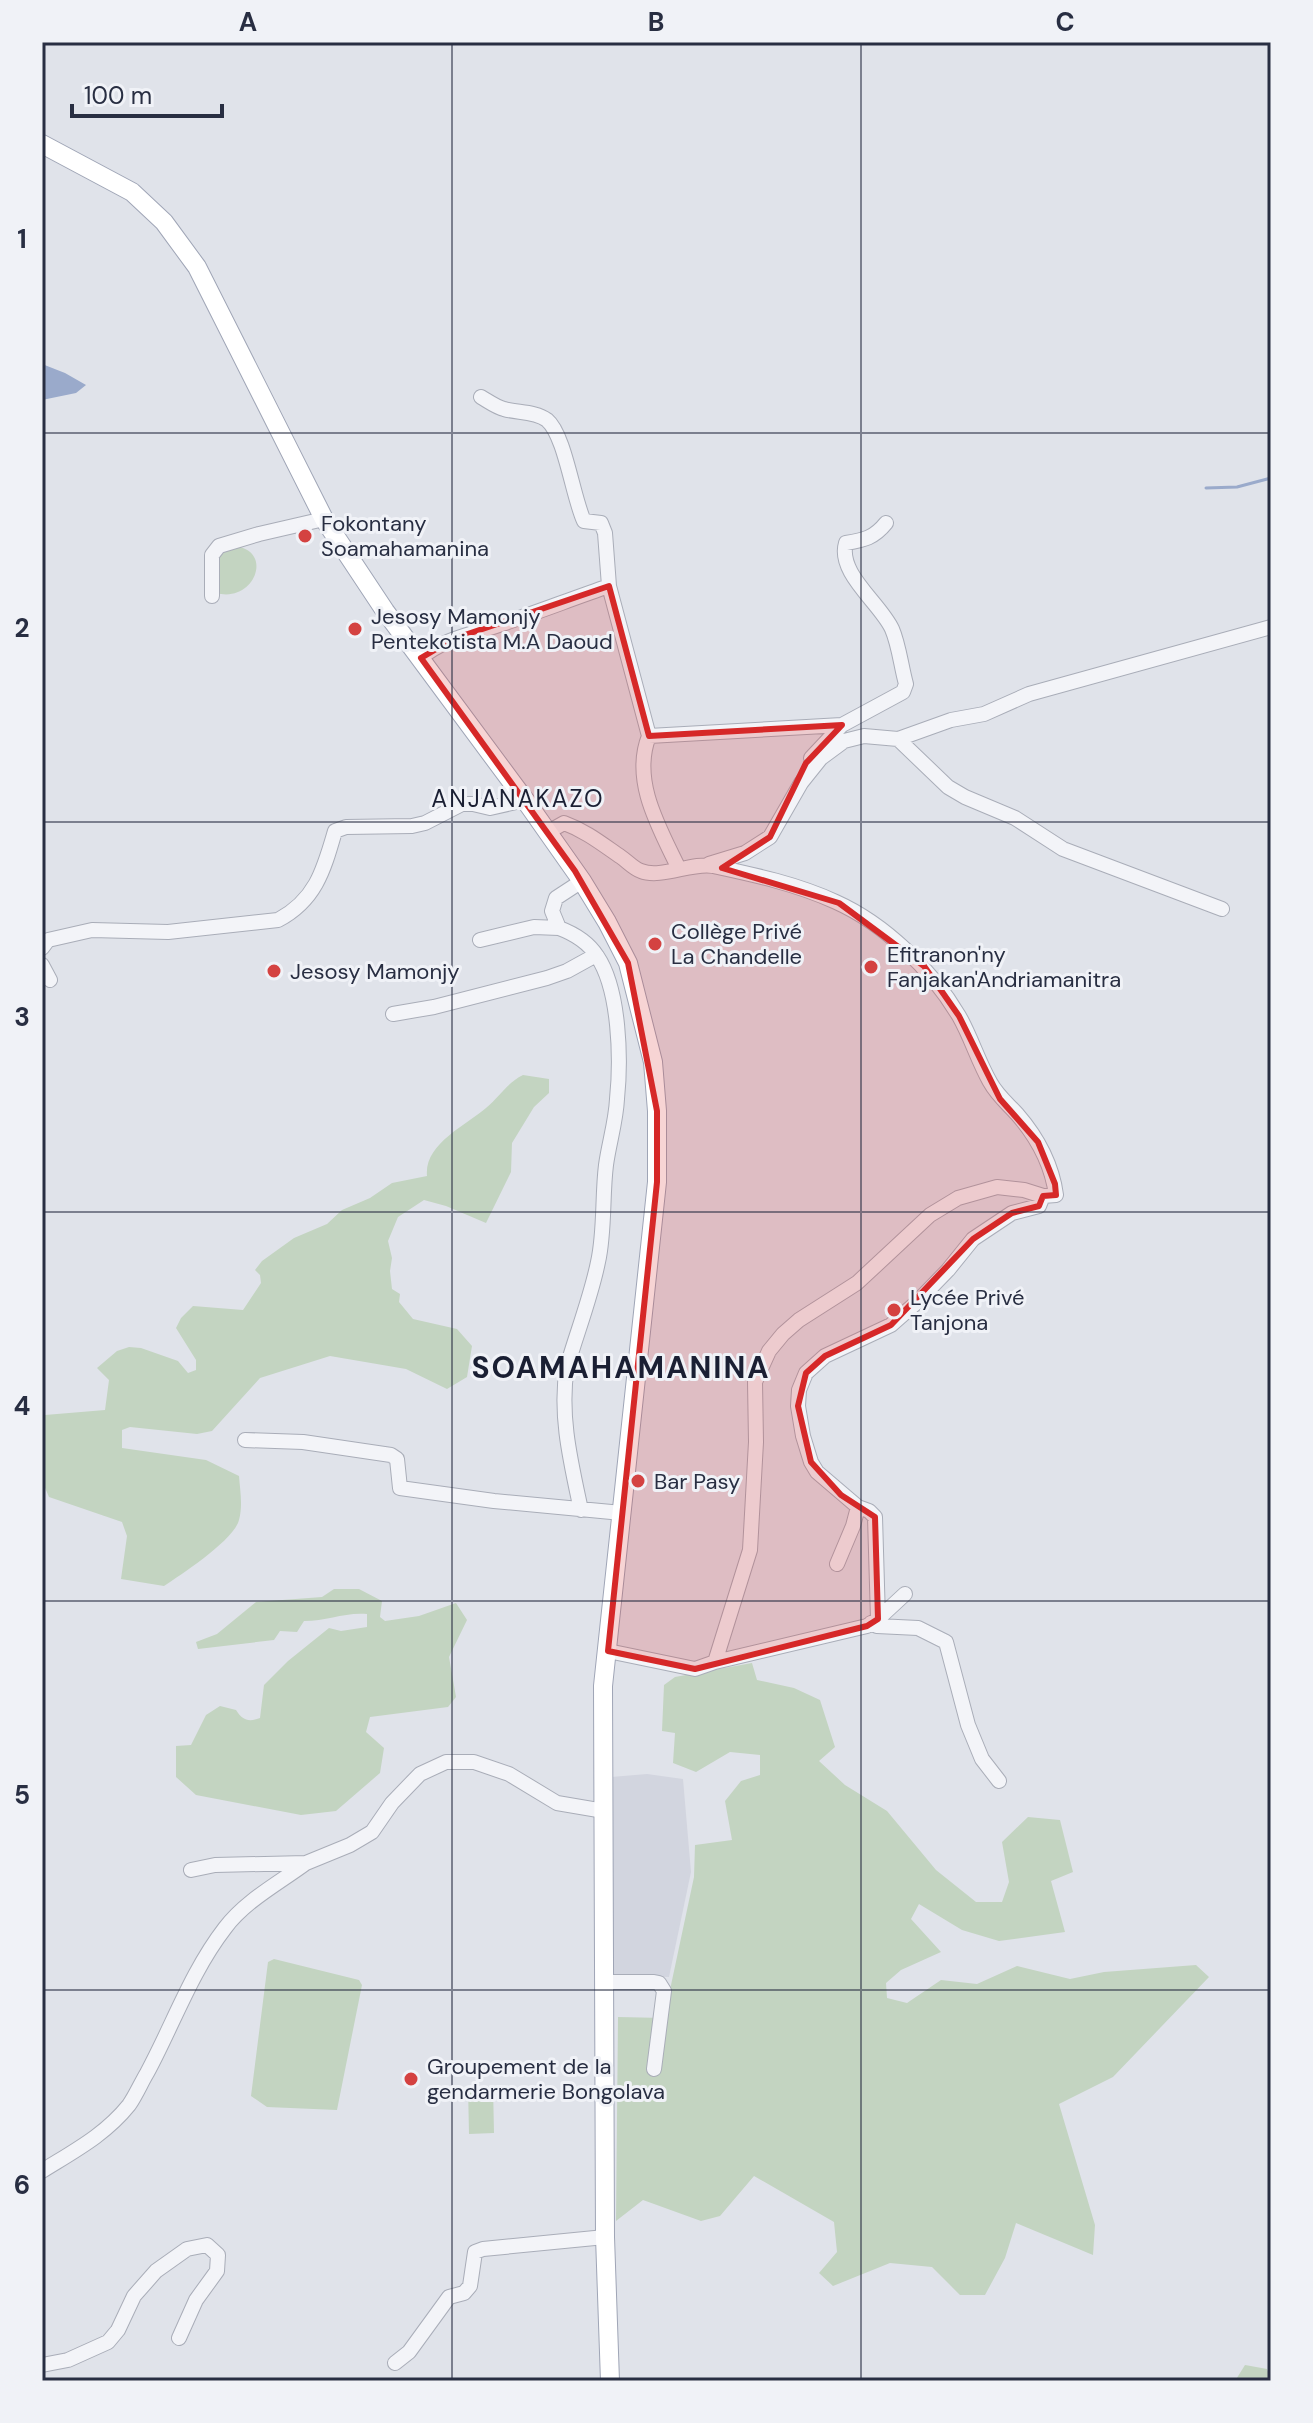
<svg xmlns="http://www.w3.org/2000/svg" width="1313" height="2423" viewBox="0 0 1313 2423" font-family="'DM Sans',sans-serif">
  <rect width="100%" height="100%" fill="#e0e3ea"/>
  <path fill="#d2d5df" d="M647 1774 683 1779 691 1872 669 1977 609 1976 611 1777Z"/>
  <path fill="#c3d4c1" d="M229 547C234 547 239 546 243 548 271 558 252 603 216 593L219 552Z
    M523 1075 549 1079V1093L534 1107 512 1143 511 1172 486 1223 446 1206 424 1200 398 1217 388 1241 392 1258 390 1271 392 1289 400 1294 399 1302 413 1319 457 1329 472 1346 467 1377 447 1389 406 1369 330 1356 260 1378 212 1431 197 1434 130 1427 122 1430V1448L206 1460 239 1476C240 1490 243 1505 239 1520 234 1540 182 1574 164 1586L121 1579 127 1536 122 1522 49 1497 43 1483 45 1415 105 1410 109 1380 97 1368 117 1351 129 1347 141 1348 178 1361 188 1373 196 1370V1360L176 1328 181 1318 193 1306 243 1310 261 1283 260 1275 255 1270 262 1261 294 1238 327 1224 342 1210 370 1198 392 1183 427 1176C424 1144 465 1126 486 1108 500 1096 507 1083 523 1075Z
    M334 1589H359L382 1601 380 1617 385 1621 419 1616 456 1603 467 1620 449 1657 456 1697 448 1707 370 1717 366 1732 384 1748 380 1773 336 1811 301 1815 196 1795 176 1777V1746L191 1745 206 1715 220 1706 236 1710C243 1721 249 1722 260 1718L264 1685 288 1661 329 1628 341 1631 367 1627V1614C345 1612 327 1621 304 1621L297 1632 280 1631 274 1640 198 1649 196 1642 217 1634 256 1602 322 1597Z
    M752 1663 757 1680 794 1688 820 1700 835 1747 819 1761 845 1785 887 1811 936 1870 976 1902H1002L1009 1882 1002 1842 1028 1817 1060 1820 1073 1872 1051 1881 1065 1932 999 1941 962 1930 919 1904 911 1919 941 1952 901 1970 886 1983 887 1998 907 2003 941 1980 977 1984 1017 1966 1070 1979 1104 1972 1196 1965 1209 1977 1113 2077 1059 2104 1095 2225 1093 2255 1016 2223 1005 2258 985 2295H960L932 2267 890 2263 833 2286 819 2273 837 2252 834 2222 754 2176 720 2216 701 2221 643 2200 616 2221 618 2017 664 2018 694 1877 695 1845 732 1840 725 1801 741 1781 760 1775V1755L730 1752 696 1772 673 1763 675 1733 662 1731 664 1685 675 1677Z
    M274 1959 359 1980 362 1985 337 2110 267 2107 251 2096 268 1962Z
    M493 2086 494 2133 469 2134 468 2087Z
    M1245 2365 1267 2369 1271 2381H1235Z"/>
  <path fill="#9aaacb" d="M42 364 65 373 86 385 76 393 42 400Z"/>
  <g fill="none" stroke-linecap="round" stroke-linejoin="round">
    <path stroke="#9aaacb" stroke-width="3" d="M1206 488 1237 487 1271 478"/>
    <g stroke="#a9adb8" stroke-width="16">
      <path id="minor" d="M481 397C488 401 496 407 504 409 517 413 535 411 547 420 565 435 573 498 584 521L601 523 605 533 609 586 649 736C631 781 660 829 679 869
        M212 596V555L219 546 259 534 324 519
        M421 658C444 638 474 634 502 624 538 612 574 598 609 586
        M649 736 842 725
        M898 739 948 787 965 797 1015 818 1063 849 1222 909
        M811 758 842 725 903 692 906 684C901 666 899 645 892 629 880 603 837 573 846 543 864 540 874 538 886 523
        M548 832 564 823C586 831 602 844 621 857 627 861 634 869 641 871 661 879 692 862 713 866 755 875 797 884 836 902 885 924 931 969 959 1016 971 1037 978 1061 990 1082 997 1095 1007 1103 1017 1114 1037 1137 1052 1165 1056 1195L1043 1196 1024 1190 997 1187 958 1198 930 1215 857 1283 799 1320 783 1334 769 1351 755 1382 756 1442 750 1550 715 1662
        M709 864 745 853 770 837 801 783 821 758 844 741 864 736 898 739 951 720 984 714 1029 694 1271 627
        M480 940 534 927 559 928
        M42 948 48 940 92 930 168 932 278 920C316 900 324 869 335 831L346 827 412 826 425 823 462 804H473L490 808 525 800
        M42 965 50 980
        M393 1014 434 1007 547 978 567 971 596 955
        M245 1440 303 1442 391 1455 397 1459 400 1488 494 1501 622 1513
        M581 1510C571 1463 559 1415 567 1367 577 1332 591 1297 598 1262 605 1231 602 1197 606 1165 609 1143 616 1121 617 1099 621 1060 620 990 597 956 588 942 575 934 559 928L552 911 556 898 582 881
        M837 1564 853 1526 858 1507 817 1472 811 1462 803 1436 798 1406 799 1390 806 1373 825 1356 891 1325 916 1303 948 1270 973 1239 1012 1213 1039 1206 1043 1196
        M878 1619 905 1594
        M871 1623 877 1626 918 1628 946 1642 968 1725 982 1759 999 1781
        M608 1651 695 1669 715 1662 867 1626 878 1619 875 1517 869 1511 858 1507
        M191 1870 215 1865 306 1863 350 1845 372 1832 392 1803 420 1774 446 1762H474L509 1774 557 1803 604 1811
        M604 1982H654L659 1983 664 1991 654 2069
        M42 2171C74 2151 105 2135 129 2105 136 2095 141 2083 147 2073 173 2025 191 1972 225 1928 245 1901 279 1883 306 1863
        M395 2363 409 2352 449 2297 464 2293 470 2286 475 2252 483 2249 605 2237
        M42 2365 68 2360 108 2342 118 2330 134 2296 156 2271 187 2249 207 2245 218 2255 217 2271 196 2300 179 2338"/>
    </g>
    <g stroke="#9fa5b6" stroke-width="20">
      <path id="major" d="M42 144 132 192 164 222 197 267 324 519 385 611 525 800 582 881 607 922 628 963 653 1062 657 1111V1182L603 1686 605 2237 610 2381"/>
    </g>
    <use href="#minor" stroke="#f3f4f8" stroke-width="14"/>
    <use href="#major" stroke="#fff" stroke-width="18"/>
  </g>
  <path fill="#d62828" fill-opacity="0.2" stroke="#d62828" stroke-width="6" stroke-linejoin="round" d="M609 586 649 736 842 725 806 763 770 837 722 868 839 903 924 966 959 1016 1000 1099 1038 1142 1055 1184 1056 1195 1043 1196 1039 1206 1012 1213 973 1239 891 1325 825 1356 806 1373 798 1406 811 1462 841 1495 875 1517 878 1619 867 1626 695 1669 608 1651 657 1182V1111L628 963 575 871 421 658 453 639Z"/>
  <path fill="none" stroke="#282e42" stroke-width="2" stroke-opacity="0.55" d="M452 42V2381M861 42V2381M42 433H1271M42 822H1271M42 1212H1271M42 1601H1271M42 1990H1271"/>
  <g fill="#d44241" stroke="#f0f2f7" stroke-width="3">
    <circle cx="305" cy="536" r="8"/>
    <circle cx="355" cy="629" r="8"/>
    <circle cx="655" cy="944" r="8"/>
    <circle cx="871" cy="967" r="8"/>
    <circle cx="274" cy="971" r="8"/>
    <circle cx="894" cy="1310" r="8"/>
    <circle cx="638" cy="1481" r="8"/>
    <circle cx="411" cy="2079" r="8"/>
  </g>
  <g text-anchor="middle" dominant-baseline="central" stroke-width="6" stroke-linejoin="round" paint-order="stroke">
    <g font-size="22" fill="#282e42" stroke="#f0f2f7" text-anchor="start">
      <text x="321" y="523">Fokontany<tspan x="321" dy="25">Soamahamanina</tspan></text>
      <text x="371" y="616">Jesosy Mamonjy<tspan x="371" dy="25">Pentekotista M.A Daoud</tspan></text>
      <text x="671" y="931">Collège Privé<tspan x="671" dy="25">La Chandelle</tspan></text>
      <text x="887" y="954">Efitranon'ny<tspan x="887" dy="25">Fanjakan'Andriamanitra</tspan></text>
      <text x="290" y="971">Jesosy Mamonjy</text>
      <text x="910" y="1297">Lycée Privé<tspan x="910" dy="25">Tanjona</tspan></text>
      <text x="654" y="1481">Bar Pasy</text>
      <text x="427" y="2066">Groupement de la<tspan x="427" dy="25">gendarmerie Bongolava</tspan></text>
    </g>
    <g font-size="24" letter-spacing="2" fill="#1a1f33" stroke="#f0f2f7">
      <text x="518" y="798">ANJANAKAZO</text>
    </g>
    <g font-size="30" font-weight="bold" letter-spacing="2" fill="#1a1f33" stroke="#f0f2f7">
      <text x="621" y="1367">SOAMAHAMANINA</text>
    </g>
  </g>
  <rect width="1313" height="2423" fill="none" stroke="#f0f2f7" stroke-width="88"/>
  <path d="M72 104v12h150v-12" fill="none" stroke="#282e42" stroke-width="4"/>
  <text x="84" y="104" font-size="24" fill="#282e42" stroke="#f0f2f7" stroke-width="6" paint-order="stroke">100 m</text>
  <rect x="44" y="44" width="1225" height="2335" fill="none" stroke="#282e42" stroke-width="3"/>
  <g font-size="26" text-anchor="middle" font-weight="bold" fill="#282e42">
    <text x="248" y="31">A</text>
    <text x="656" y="31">B</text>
    <text x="1065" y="31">C</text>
    <text x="22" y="248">1</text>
    <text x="22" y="637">2</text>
    <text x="22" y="1026">3</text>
    <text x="22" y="1415">4</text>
    <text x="22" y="1804">5</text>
    <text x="22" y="2194">6</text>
  </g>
</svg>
